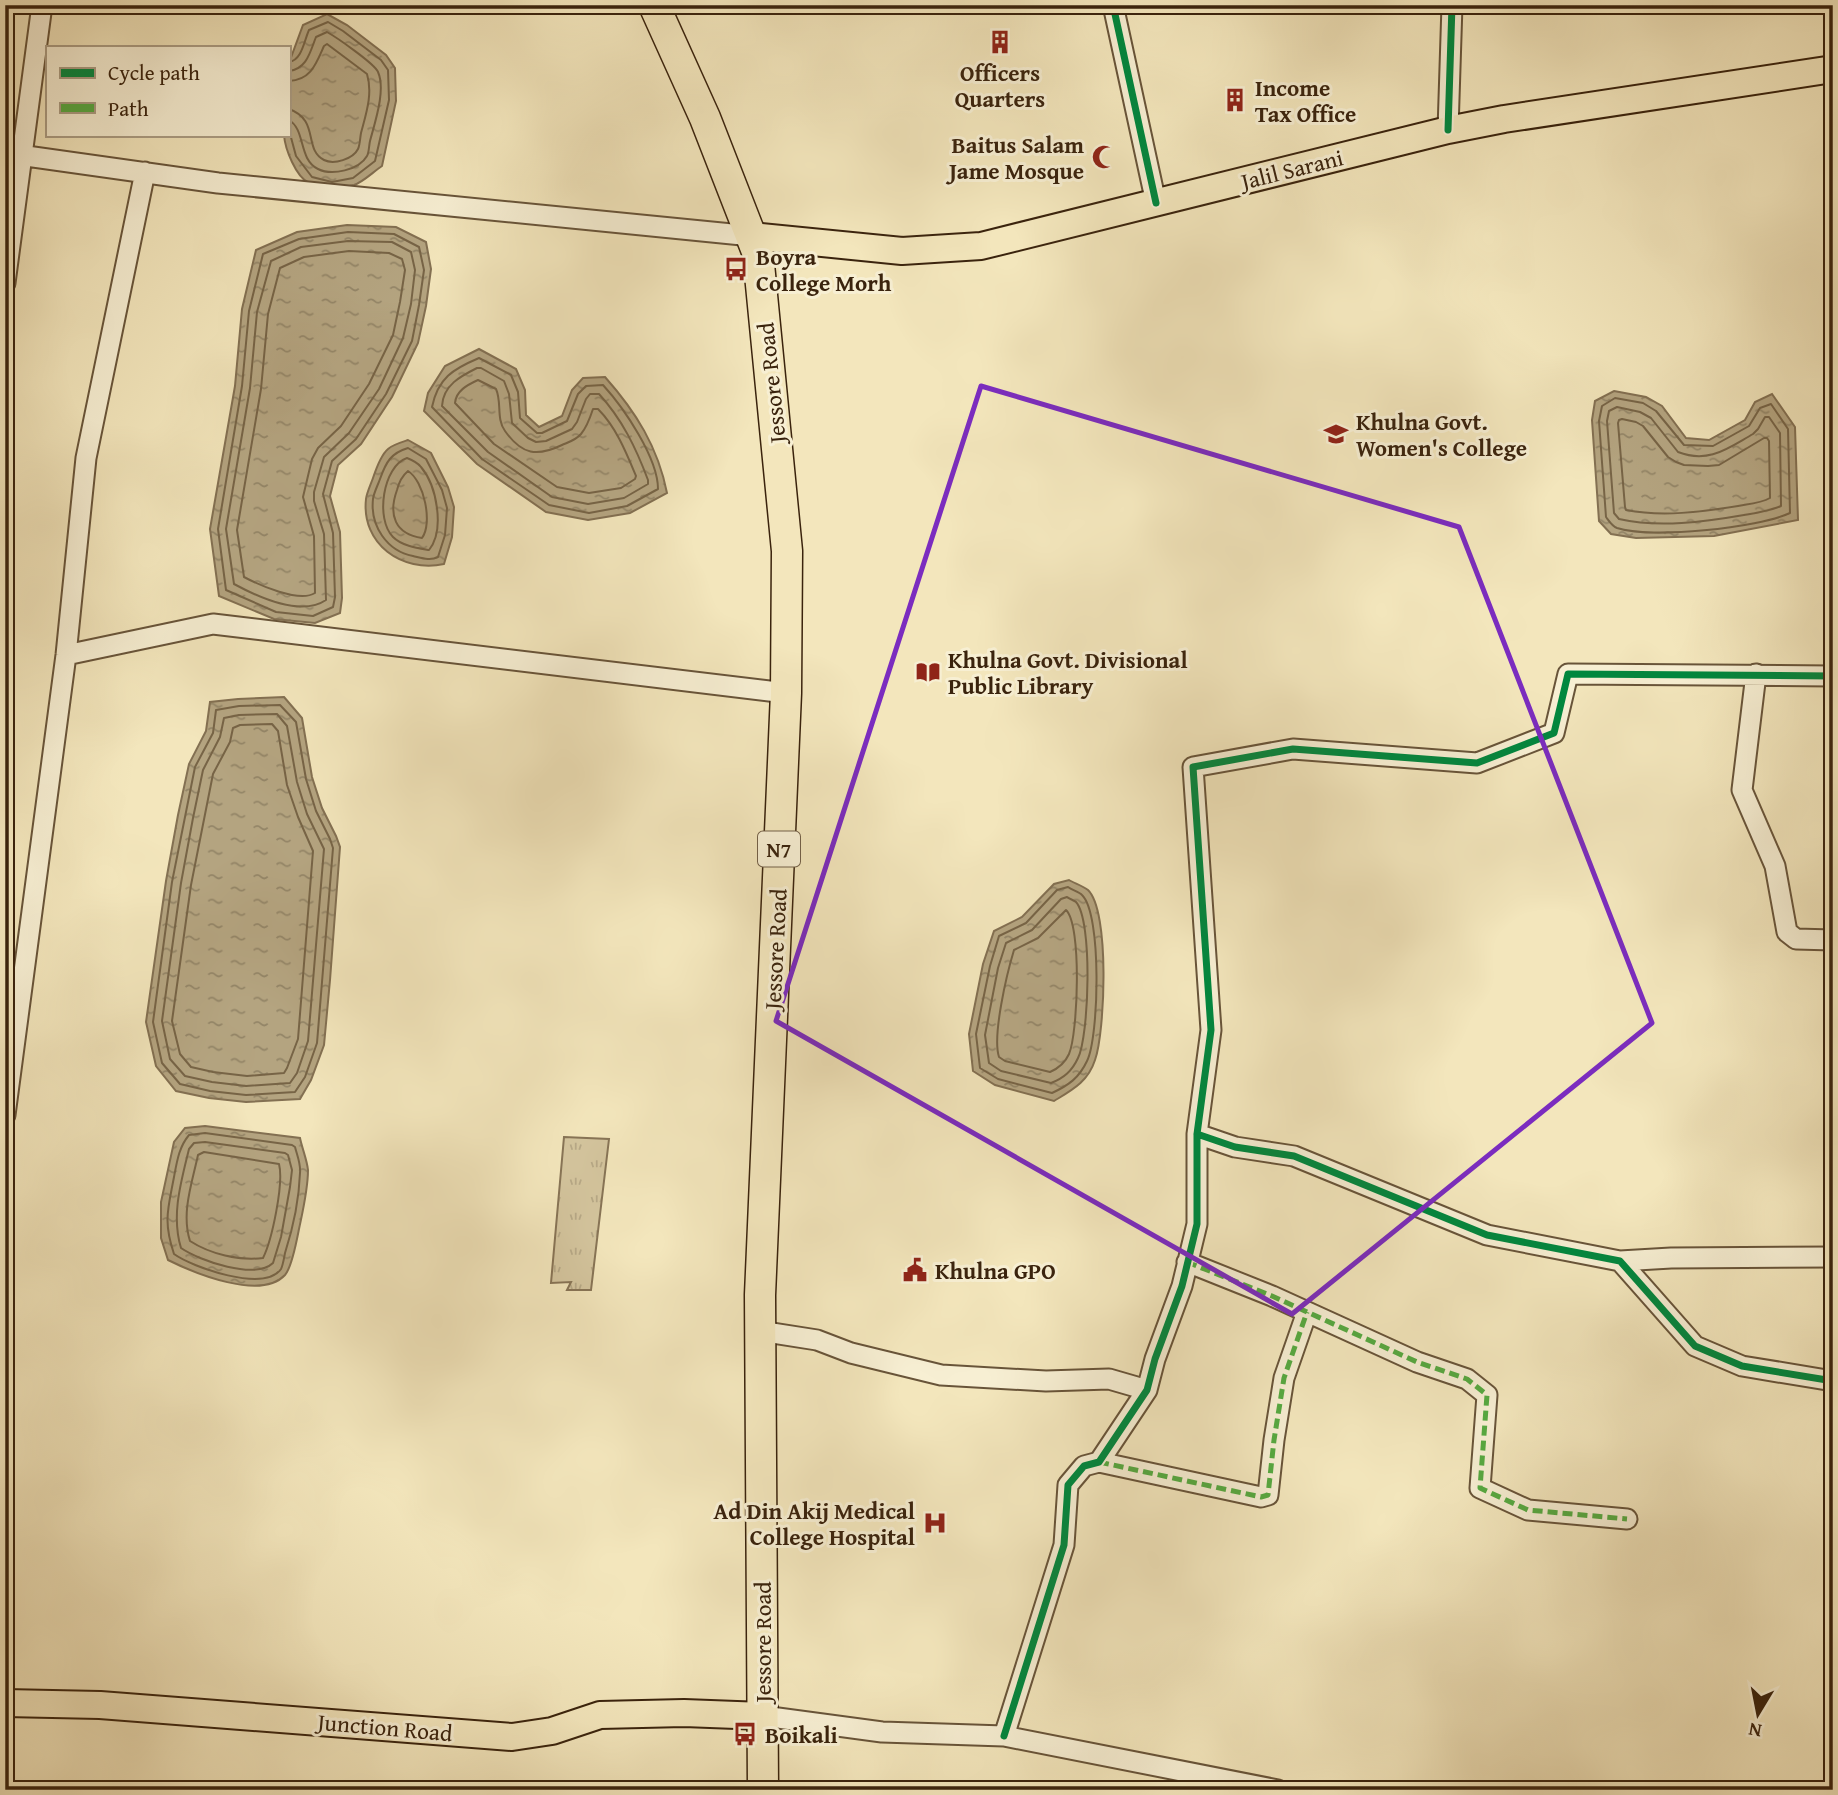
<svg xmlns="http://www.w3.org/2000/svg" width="1838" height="1795" viewBox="0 0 1838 1795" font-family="'Gentium Book Plus',serif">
  <defs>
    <pattern id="grass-tufts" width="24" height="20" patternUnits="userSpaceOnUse" patternTransform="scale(1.75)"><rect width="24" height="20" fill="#d4c59e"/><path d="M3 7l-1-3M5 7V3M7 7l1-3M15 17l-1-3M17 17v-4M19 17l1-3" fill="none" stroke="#b7a987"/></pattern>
    <pattern id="water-ripples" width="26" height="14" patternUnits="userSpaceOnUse" patternTransform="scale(1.75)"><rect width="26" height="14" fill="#b4a480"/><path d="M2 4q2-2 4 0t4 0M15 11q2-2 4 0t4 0" fill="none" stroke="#938567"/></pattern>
  </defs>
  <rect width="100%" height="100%" fill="#f3e6bc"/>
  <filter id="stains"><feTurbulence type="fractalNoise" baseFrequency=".00286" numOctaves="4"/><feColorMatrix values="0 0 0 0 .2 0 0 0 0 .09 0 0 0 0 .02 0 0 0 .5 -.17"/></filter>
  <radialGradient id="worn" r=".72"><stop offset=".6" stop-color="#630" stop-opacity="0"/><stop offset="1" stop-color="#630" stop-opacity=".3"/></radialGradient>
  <path fill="url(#grass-tufts)" stroke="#877456" stroke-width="2" d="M564 1137 609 1139 591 1290H567L571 1282 551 1283Z"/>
  <path fill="url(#water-ripples)" stroke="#837052" stroke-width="2" d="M327 14 347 25 386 55 395 68 396 101 382 166C373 172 363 182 354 185 340 189 322 190 309 183 296 177 285 149 284 135H289V63L303 25Z
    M347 225 396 227 426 242 431 269 426 306 418 343 392 397 361 444 338 465 330 496 340 532 342 598 340 613 315 623 274 619 219 596 210 529 235 386 242 309 256 250 297 232Z
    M479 349 516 369 525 390 526 415 539 427 562 416 572 390 583 378 605 377C636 412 658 447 667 493L630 513 588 520 546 512 477 464 424 411 428 393 445 366Z
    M1614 391 1646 397 1662 406 1686 438 1709 440 1745 420 1755 402 1772 394 1795 427 1798 520 1714 536 1636 538 1611 534 1599 521 1592 420 1595 401Z
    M408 440 431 453 448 487 454 507 452 537 444 564C402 573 361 544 366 499 367 492 371 484 373 478 376 469 381 455 388 449 392 445 402 442 408 440Z
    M284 697 302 718 312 777 322 808 336 836 340 847 330 980 324 1045 311 1080 300 1099 246 1102 209 1098 176 1091 156 1066 146 1022 166 881 178 815 189 764 206 731 210 702 238 699Z
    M1069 880C1074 883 1083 886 1088 890 1110 911 1105 1032 1095 1060 1088 1082 1072 1090 1054 1101L995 1085 973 1071 969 1034 983 964 994 931 1022 917 1054 884Z
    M205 1126 300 1138C302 1148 307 1160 308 1170 308 1189 303 1210 299 1229 297 1239 292 1267 285 1275 261 1301 194 1273 168 1260L161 1238V1202L174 1142 185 1128Z"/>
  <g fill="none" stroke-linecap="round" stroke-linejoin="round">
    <path stroke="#776446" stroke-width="2" d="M289 62C302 60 304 41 309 30L328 22 343 31 381 60 388 70 389 100 375 161 353 178 332 182 312 177 296 156 289 130
      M289 71C307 69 310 52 316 37L327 32C336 37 375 64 378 72 386 90 375 122 370 141 369 145 369 153 367 156 359 170 332 176 318 169 298 159 306 130 289 120
      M289 81C311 80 316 64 324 46L327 44 367 74C373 94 366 114 361 133 360 138 360 145 358 149 353 159 334 165 324 160 303 149 320 120 289 109
      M348 232 394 234 419 247 424 270 419 305 412 341 386 394 356 439 332 461 323 494 333 533 335 597 333 607 313 616 276 612 226 590 218 529 242 386 249 311 263 254 299 239Z
      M348 241 392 242 411 252 415 270 411 304 403 338 379 389 349 433 324 457 314 492V501L324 534 326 600C301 617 258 597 234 584L226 529 250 388 257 312 271 261 301 247Z
      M349 251 389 253 402 259 405 270 400 302 393 335 369 384 341 426 318 448 312 459 303 497 314 536 315 593C299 603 259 585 244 577L237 530 261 389 268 314 280 268 304 257Z
      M479 358 511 375 518 392 520 418 537 433H542L567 421 578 394 586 386 603 385C624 408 658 458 658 489L627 506 589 513 549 505 482 459 432 407C438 378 453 369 479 358Z
      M477 368H481L504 381 509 394 512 423 528 438 536 442 546 441 572 429 577 422 586 399 590 394H599C622 419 636 448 648 480V484L624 498 588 504 552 497 488 452 442 406C443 385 461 376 477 368Z
      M478 380 496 389C502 402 496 419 505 431 522 455 537 457 562 445 569 442 576 440 581 434 587 427 590 418 593 409H598C616 427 626 452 636 476L635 479 621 488 589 493 557 487 494 444 455 403C456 391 467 385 478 380Z
      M1615 398 1643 403 1656 411 1684 445 1713 446 1749 426 1760 408 1771 404 1788 429 1790 513C1758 528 1651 539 1617 528 1612 526 1609 521 1606 517L1599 421 1602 406Z
      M1617 407 1640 412 1651 418 1678 452C1709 464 1728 448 1753 434L1758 429 1765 417H1769L1780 433 1781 506C1770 511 1756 513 1744 515 1704 522 1659 528 1619 519L1614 513 1607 421 1609 411Z
      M1622 419 1636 422 1643 426 1668 457 1676 462 1684 465 1708 466 1719 465 1764 438H1767L1769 441 1770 498C1761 503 1749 504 1738 506 1702 512 1662 517 1626 510L1625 507 1618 423 1619 420Z
      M408 448 426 459 442 490 447 508 445 535 438 557C430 561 422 558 413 556 387 551 370 526 373 499 374 492 378 485 380 479 386 462 391 453 408 448Z
      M407 458C412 460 418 463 421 467 437 486 445 530 429 550 417 548 402 546 393 537 375 519 383 466 407 458Z
      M408 471C424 481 433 523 422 538 395 534 388 515 397 490 399 482 402 476 408 471Z
      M280 705 296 722 306 779 316 811 330 839 333 848 317 1043 305 1077 295 1092 246 1095 210 1091 180 1084 162 1063 153 1022 172 882 195 767 213 733 216 710 239 706Z
      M277 714 287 726 297 782 307 814 324 849 308 1041 297 1073 290 1083 246 1086 212 1082 185 1076 170 1059 162 1021 181 883 193 818 203 770 220 737 224 718 239 715Z
      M272 724 278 731 287 785 298 817 313 851 298 1039 287 1068 284 1073 247 1076 213 1072 191 1067 180 1054 172 1021 191 885 213 774 230 742 233 728 240 725Z
      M1068 887C1072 890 1079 892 1082 895 1102 914 1099 1037 1087 1061 1079 1078 1069 1085 1052 1093L998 1079 980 1068 976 1034 990 966 999 936 1026 923 1057 890Z
      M1067 897C1068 898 1075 901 1076 902 1093 921 1089 1036 1078 1058 1072 1071 1064 1078 1051 1083L1001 1071 989 1063 985 1035 998 968 1006 943 1032 930 1061 899Z
      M1066 910C1082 925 1078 1033 1069 1054 1065 1063 1059 1068 1050 1072L1005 1061 999 1057C992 1036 1007 973 1014 950L1038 938Z
      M205 1133 292 1145 295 1147C297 1155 301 1164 300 1173 299 1200 293 1228 285 1253 284 1258 283 1265 281 1269 264 1293 192 1267 174 1254 163 1221 168 1209 174 1177 177 1161 179 1147 189 1135Z
      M205 1142 285 1153 288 1155 292 1170 290 1187 281 1237 273 1263C255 1280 200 1261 181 1248 171 1215 181 1182 189 1149L194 1143Z
      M204 1152 279 1164C284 1183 272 1240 263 1258 239 1261 210 1254 190 1241 181 1213 192 1183 198 1155Z"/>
    <g stroke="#685439" stroke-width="23">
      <path id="minor" d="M1113 5 1156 203
        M1448 130 1452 5
        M5 153 218 183 752 236
        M5 283 42 5
        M66 655 213 624 786 693
        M1756 674 1742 790 1775 866 1787 932 1796 939 1833 940
        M5 1115 66 655 86 458 145 172
        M1197 1134 1235 1147 1294 1156 1487 1235 1620 1261 1695 1346 1742 1366 1833 1381
        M1620 1261 1671 1258 1833 1257
        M1187 1262 1272 1296 1417 1362 1467 1379 1487 1395 1480 1488 1528 1510 1627 1519
        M760 1331 817 1340 851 1353 941 1375 1046 1381 1109 1379 1147 1390
        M1099 1462 1261 1497 1268 1495 1274 1440 1284 1378 1307 1312
        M763 1716 882 1732 1004 1736 1278 1790
        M1004 1736 1064 1545 1068 1485 1084 1466 1099 1462 1147 1390 1155 1359 1182 1286 1197 1224V1134L1211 1030 1193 767 1293 749 1477 763 1554 733 1568 674 1833 676"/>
    </g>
    <g stroke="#3a230d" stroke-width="30">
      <path id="major" d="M752 236 902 251 981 246 1448 130 1504 119 1833 69
        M5 1703 100 1705 512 1737 552 1731 600 1715 684 1713 763 1716"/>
    </g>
    <g stroke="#3a230d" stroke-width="33">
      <path id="highway" d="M654 5 705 118 758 254 787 551 786 693 760 1295 763 1790"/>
    </g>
    <use href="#minor" stroke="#f7efd3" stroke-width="19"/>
    <use href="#major" stroke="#f3e6bc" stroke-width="26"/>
    <use href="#highway" stroke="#f3e6bc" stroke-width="30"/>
    <path stroke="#55aa41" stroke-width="5" stroke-dasharray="10 5" stroke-linecap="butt" d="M1187 1262 1272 1296 1417 1362 1467 1379 1487 1395 1480 1488 1528 1510 1627 1519
      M1099 1462 1261 1497 1268 1495 1274 1440 1284 1378 1307 1312"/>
    <g stroke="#f7efd3" stroke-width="11">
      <path id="cycleway" d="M1113 5 1156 203
        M1448 130 1452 5
        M1197 1134 1235 1147 1294 1156 1487 1235 1620 1261 1695 1346 1742 1366 1833 1381
        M1004 1736 1064 1545 1068 1485 1084 1466 1099 1462 1147 1390 1155 1359 1182 1286 1197 1224V1134L1211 1030 1193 767 1293 749 1477 763 1554 733 1568 674 1833 676"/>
    </g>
    <use href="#cycleway" stroke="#00873e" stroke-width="7"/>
  </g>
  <path fill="none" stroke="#7b2cbf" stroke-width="5" stroke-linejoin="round" d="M981 386 1459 527 1652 1023 1292 1314 776 1021Z"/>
  <defs>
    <g id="building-bare" transform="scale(1.89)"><path d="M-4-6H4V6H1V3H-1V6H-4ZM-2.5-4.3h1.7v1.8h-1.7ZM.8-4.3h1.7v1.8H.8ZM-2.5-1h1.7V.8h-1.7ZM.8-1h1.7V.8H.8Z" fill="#8f2418" stroke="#f7efd3" stroke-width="2.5" paint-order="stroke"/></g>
    <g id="mosque-bare" transform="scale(1.89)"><path d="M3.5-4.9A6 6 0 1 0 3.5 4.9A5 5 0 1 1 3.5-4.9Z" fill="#8f2418" stroke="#f7efd3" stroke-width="2.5" paint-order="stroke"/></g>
    <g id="bus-bare" transform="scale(1.89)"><path d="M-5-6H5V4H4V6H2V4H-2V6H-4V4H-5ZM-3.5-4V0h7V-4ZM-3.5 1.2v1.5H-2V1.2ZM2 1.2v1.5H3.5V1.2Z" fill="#8f2418" stroke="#f7efd3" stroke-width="2.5" paint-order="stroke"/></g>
    <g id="university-bare" transform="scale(1.89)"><path d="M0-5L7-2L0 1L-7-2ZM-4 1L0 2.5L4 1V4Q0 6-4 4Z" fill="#8f2418" stroke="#f7efd3" stroke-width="2.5" paint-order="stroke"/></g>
    <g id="library-bare" transform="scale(1.89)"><path d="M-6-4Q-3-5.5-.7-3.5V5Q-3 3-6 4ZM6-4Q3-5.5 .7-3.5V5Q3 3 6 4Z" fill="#8f2418" stroke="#f7efd3" stroke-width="2.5" paint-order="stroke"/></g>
    <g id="civic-bare" transform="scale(1.89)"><path d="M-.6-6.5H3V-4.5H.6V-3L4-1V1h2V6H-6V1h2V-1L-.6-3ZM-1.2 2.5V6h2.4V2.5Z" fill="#8f2418" stroke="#f7efd3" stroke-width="2.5" paint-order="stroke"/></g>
    <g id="hospital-bare" transform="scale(1.89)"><path d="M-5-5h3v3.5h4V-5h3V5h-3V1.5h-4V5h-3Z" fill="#8f2418" stroke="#f7efd3" stroke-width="2.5" paint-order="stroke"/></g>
  </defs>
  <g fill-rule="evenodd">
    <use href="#building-bare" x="1000" y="42"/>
    <use href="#building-bare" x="1235" y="100"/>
    <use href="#mosque-bare" x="1104" y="157"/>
    <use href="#bus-bare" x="736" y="269"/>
    <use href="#university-bare" x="1336" y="434"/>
    <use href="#library-bare" x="928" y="672"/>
    <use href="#civic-bare" x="915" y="1270"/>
    <use href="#hospital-bare" x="935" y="1523"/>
    <use href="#bus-bare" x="745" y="1734"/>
  </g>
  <g text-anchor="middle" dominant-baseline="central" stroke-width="6" stroke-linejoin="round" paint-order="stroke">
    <rect fill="#f7efd3" stroke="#736048" stroke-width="2" x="758" y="831.5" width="42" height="35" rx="5"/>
    <g font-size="21" font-weight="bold" fill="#3a230d">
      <text x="779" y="849">N7</text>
    </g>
    <g font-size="23" font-weight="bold" fill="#3a230d" stroke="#f7efd3" text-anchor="start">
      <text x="1000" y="72" text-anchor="middle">Officers<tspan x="1000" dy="26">Quarters</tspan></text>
      <text x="1255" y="87">Income<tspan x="1255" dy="26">Tax Office</tspan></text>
      <text x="1084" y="144" text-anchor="end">Baitus Salam<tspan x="1084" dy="26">Jame Mosque</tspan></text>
      <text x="756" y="256">Boyra<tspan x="756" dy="26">College Morh</tspan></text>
      <text x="1356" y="421">Khulna Govt.<tspan x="1356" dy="26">Women's College</tspan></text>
      <text x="948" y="659">Khulna Govt. Divisional<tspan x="948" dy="26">Public Library</tspan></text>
      <text x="935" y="1270">Khulna GPO</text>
      <text x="915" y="1510" text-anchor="end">Ad Din Akij Medical<tspan x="915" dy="26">College Hospital</tspan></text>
      <text x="765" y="1734">Boikali</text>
    </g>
    <g font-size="23" fill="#3a230d" stroke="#f7efd3">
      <text transform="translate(1292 169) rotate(-14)">Jalil Sarani</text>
      <text transform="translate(771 383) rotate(-96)">Jessore Road</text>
      <text transform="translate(775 949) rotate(-87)">Jessore Road</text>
      <text transform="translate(762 1642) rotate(-90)">Jessore Road</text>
      <text transform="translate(385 1727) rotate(5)">Junction Road</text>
    </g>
  </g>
  <rect width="1838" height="1795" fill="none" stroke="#f3e6bc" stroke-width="28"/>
  <rect x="7" y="7" width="1824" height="1781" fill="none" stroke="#3a230d" stroke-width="3.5"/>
  <rect x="14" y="14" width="1810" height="1767" fill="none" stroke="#3a230d" stroke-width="2"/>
  <rect x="46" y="46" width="245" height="91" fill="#f7efd3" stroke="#ab9d84" stroke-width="2"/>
  <rect x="60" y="68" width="35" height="10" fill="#00873e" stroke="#ab9d84" stroke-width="2"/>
  <text x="108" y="80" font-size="21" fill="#3a230d">Cycle path</text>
  <rect x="60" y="103" width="35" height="10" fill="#55aa41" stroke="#ab9d84" stroke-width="2"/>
  <text x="108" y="116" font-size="21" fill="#3a230d">Path</text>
  <g transform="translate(1758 1714) rotate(190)" stroke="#f7efd3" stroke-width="5" paint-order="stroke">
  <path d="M0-5L12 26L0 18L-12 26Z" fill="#3a230d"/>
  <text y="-10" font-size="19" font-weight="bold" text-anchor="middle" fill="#3a230d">N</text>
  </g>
  <rect width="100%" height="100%" filter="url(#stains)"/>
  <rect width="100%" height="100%" fill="url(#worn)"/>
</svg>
